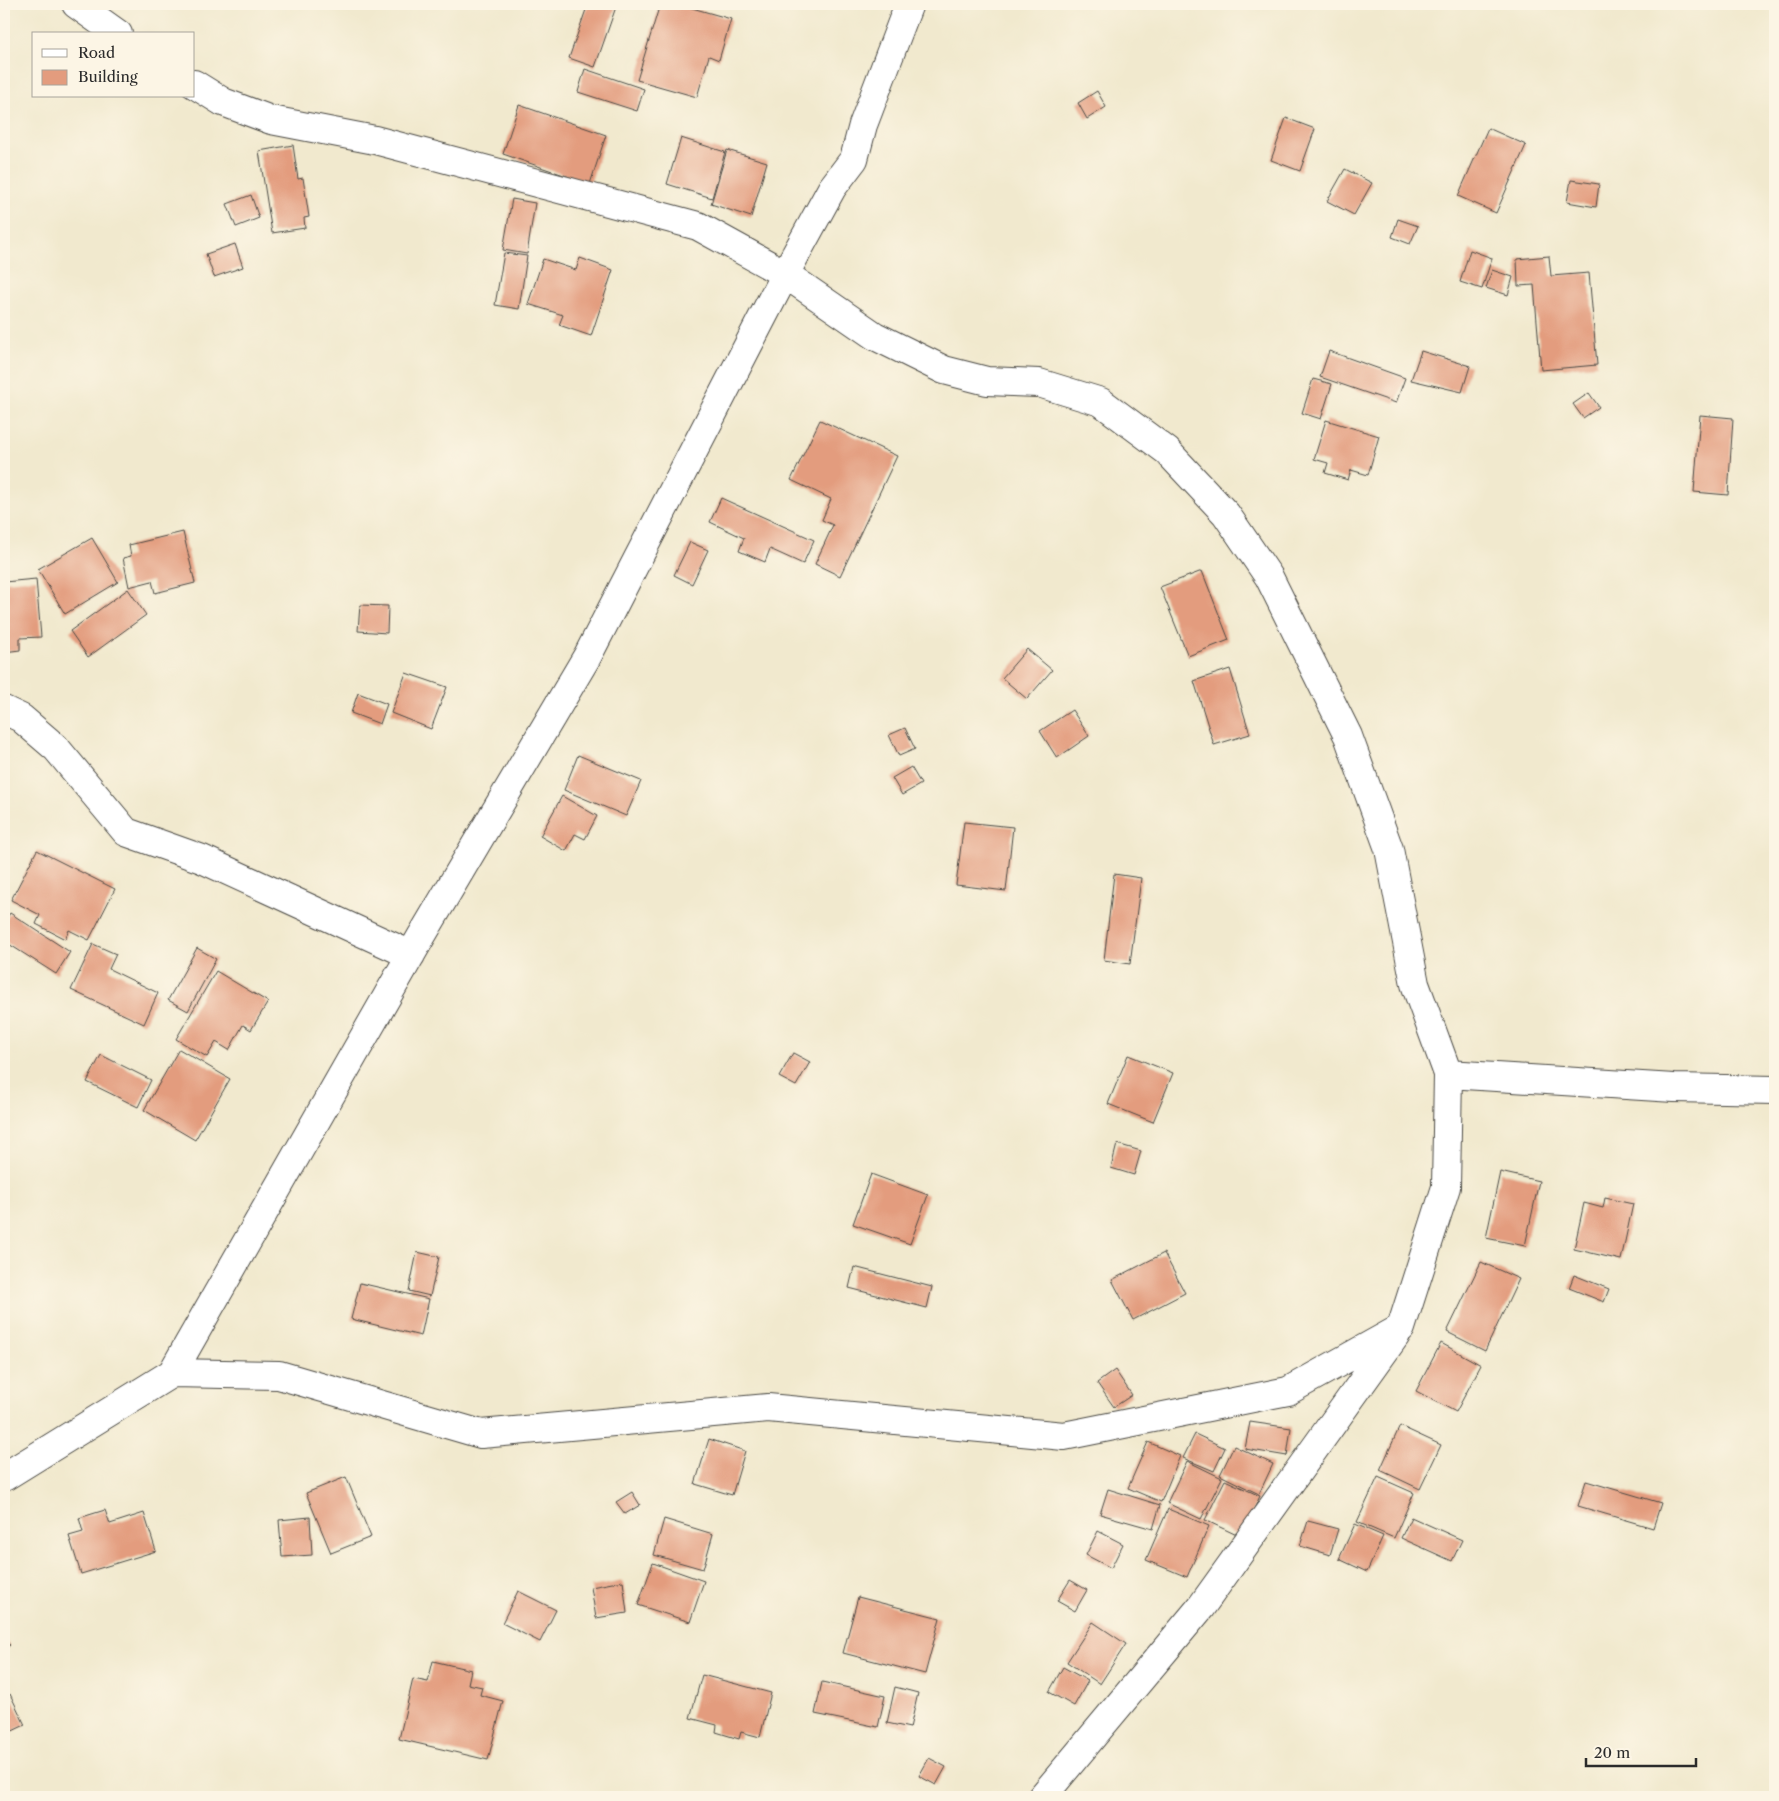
<svg xmlns="http://www.w3.org/2000/svg" width="1779" height="1801" viewBox="0 0 1779 1801" font-family="'Libre Caslon Text',serif">
  <rect width="100%" height="100%" fill="#fcf5e5"/>
  <filter id="ink" filterUnits="userSpaceOnUse"><feTurbulence type="fractalNoise" baseFrequency=".02" numOctaves="2"/><feDisplacementMap in="SourceGraphic" scale="10" xChannelSelector="R" yChannelSelector="G"/><feConvolveMatrix kernelMatrix="1 2 1 2 8 2 1 2 1" color-interpolation-filters="sRGB"/></filter>
  <filter id="wash" filterUnits="userSpaceOnUse"><feTurbulence type="fractalNoise" baseFrequency=".0096" numOctaves="4" result="noise"/><feDisplacementMap in="SourceGraphic" scale="20" xChannelSelector="R" yChannelSelector="G"/><feGaussianBlur stdDeviation="1.12" result="paint"/><feColorMatrix in="noise" values="0 0 0 0 0 0 0 0 0 0 0 0 0 0 0 0 0 1.4 0 .05"/><feComposite in="paint" operator="in"/></filter>
  <g filter="url(#wash)">
    <rect width="100%" height="100%" fill="#f1e9ce"/>
    <g id="blocks">
      <path fill="#e39c7e" d="M588 4H617L595 67 569 58Z
        M660 4H678L731 19 719 60 709 56 697 97 637 80Z
        M585 69 644 89 637 111 578 92Z
        M1097 91 1106 107 1087 119 1078 103Z
        M519 105 606 135 590 184 503 154Z
        M1286 118 1315 129 1300 171 1271 160Z
        M1488 128 1526 145 1496 213 1458 196Z
        M681 138 725 152 712 198 667 184Z
        M293 145 298 179 303 178 309 217 304 218 305 228 272 233 259 151Z
        M727 150 767 162 751 217 711 204Z
        M1345 169 1372 183 1354 215 1327 201Z
        M1571 180 1599 184 1596 207 1567 202Z
        M251 195 259 218 236 227 227 204Z
        M512 199 535 203 527 254 503 250Z
        M1398 219 1418 226 1410 244 1392 237Z
        M235 244 243 267 214 277 206 254Z
        M1470 250 1492 258 1482 289 1460 282Z
        M504 253 527 256 519 309 495 305Z
        M1549 256 1551 276 1589 273 1597 365 1541 370 1534 285 1518 286 1517 259Z
        M580 258 613 270 591 336 559 325 563 315 528 304 543 259 576 270Z
        M1492 270 1513 277 1508 295 1486 288Z
        M1329 351 1405 378 1396 403 1320 377Z
        M1421 351 1470 366 1462 392 1411 380Z
        M1313 379 1332 384 1321 419 1302 413Z
        M1589 393 1599 407 1583 418 1573 404Z
        M1700 415 1733 418 1728 495 1694 492Z
        M820 420 897 456 840 576 815 564 833 525 822 520 831 499 791 480Z
        M1326 420 1379 436 1368 475 1351 470 1348 480 1325 473 1328 463 1314 459Z
        M721 498 814 540 803 564 770 549 765 562 739 551 744 538 710 522Z
        M183 532 195 583 155 593 152 581 129 587 123 558 131 556 129 545Z
        M92 538 118 582 65 614 38 569Z
        M690 542 708 550 692 584 674 575Z
        M1202 571 1229 640 1188 656 1160 587Z
        M36 579 41 637 20 638V650L4 652V582Z
        M128 589 146 615 88 657 70 631Z
        M360 605 388 606 387 633 358 631Z
        M1027 649 1052 670 1027 699 1002 678Z
        M1230 669 1250 734 1214 745 1194 681Z
        M406 673 447 687 431 729 391 713Z
        M358 693 387 704 380 724 351 713Z
        M1072 710 1089 736 1057 758 1040 731Z
        M905 728 915 749 899 756 889 735Z
        M578 755 641 781 626 816 564 790Z
        M911 767 921 784 902 795 892 778Z
        M562 796 597 816 585 839 575 834 566 851 540 836Z
        M964 822 1013 827 1006 891 956 885Z
        M37 850 115 889 89 940 69 930 65 939 36 924 40 915 11 900Z
        M1114 874 1141 878 1130 964 1104 960Z
        M10 913 70 952 56 974 4 941V922Z
        M93 944 116 954 109 969 158 993 144 1024 71 990Z
        M197 948 216 959 188 1011 168 1000Z
        M216 971 268 1002 251 1030 243 1025 229 1050 216 1042 207 1057 176 1039Z
        M179 1049 230 1079 195 1140 144 1110Z
        M793 1053 810 1062 796 1086 779 1077Z
        M101 1055 151 1080 138 1107 87 1082Z
        M1128 1055 1173 1073 1153 1122 1108 1104Z
        M1117 1144 1141 1151 1134 1175 1111 1168Z
        M1500 1172 1539 1181 1525 1246 1486 1238Z
        M871 1174 928 1195 910 1244 853 1224Z
        M1605 1198 1633 1204 1621 1260 1574 1249 1584 1203 1603 1208Z
        M417 1252 439 1257 430 1296 409 1291Z
        M1164 1253 1185 1293 1133 1320 1112 1280Z
        M1481 1262 1519 1279 1485 1351 1447 1332Z
        M854 1267 932 1287 927 1308 849 1288Z
        M1574 1275 1609 1289 1604 1302 1569 1288Z
        M360 1283 429 1299 421 1336 351 1319Z
        M1441 1343 1481 1365 1456 1412 1416 1391Z
        M1115 1370 1132 1395 1114 1407 1097 1383Z
        M1250 1422 1291 1428 1287 1456 1245 1449Z
        M1400 1426 1441 1445 1420 1489 1380 1470Z
        M1195 1434 1225 1448 1214 1471 1183 1458Z
        M709 1439 745 1451 732 1495 695 1484Z
        M1148 1442 1180 1456 1161 1502 1128 1488Z
        M1234 1446 1273 1464 1259 1494 1220 1475Z
        M1187 1461 1222 1478 1201 1519 1167 1503Z
        M346 1477 371 1537 331 1553 306 1493Z
        M1378 1477 1414 1493 1394 1538 1357 1522Z
        M1225 1480 1260 1496 1241 1537 1205 1520Z
        M1586 1481 1661 1503 1653 1528 1578 1506Z
        M1108 1489 1160 1505 1153 1529 1100 1514Z
        M632 1492 640 1505 625 1514 616 1502Z
        M1168 1509 1209 1526 1187 1577 1146 1560Z
        M105 1510 110 1524 144 1513 156 1551 81 1574 69 1536 83 1532 79 1518Z
        M310 1517 312 1555 282 1557 279 1520Z
        M1411 1517 1462 1540 1452 1561 1401 1538Z
        M664 1519 713 1534 703 1569 654 1555Z
        M1308 1521 1338 1529 1330 1555 1300 1546Z
        M1355 1524 1383 1536 1367 1572 1339 1559Z
        M1098 1531 1123 1544 1111 1568 1086 1555Z
        M653 1563 704 1581 690 1622 638 1605Z
        M1070 1580 1087 1590 1075 1611 1057 1601Z
        M623 1581 627 1613 596 1618 591 1587Z
        M518 1591 556 1610 540 1642 502 1623Z
        M858 1597 940 1618 925 1674 843 1653Z
        M1093 1622 1126 1644 1100 1684 1067 1662Z
        M4 1639 10 1645 4 1651Z
        M433 1661 471 1670 468 1684 482 1687 480 1695 503 1701 488 1760 399 1739 413 1679 428 1682Z
        M1063 1667 1088 1681 1074 1706 1049 1692Z
        M702 1675 771 1693 760 1737 741 1732 739 1739 716 1732 717 1725 690 1718Z
        M822 1682 885 1696 878 1727 815 1714Z
        M895 1687 918 1693 910 1728 887 1723Z
        M10 1694 25 1725 4 1735V1698Z
        M929 1758 946 1767 936 1785 919 1776Z"/>
    </g>
  </g>
  <g filter="url(#ink)">
    <use href="#blocks" fill-opacity="0" stroke="#494843" stroke-width="1"/>
    <g fill="none" stroke-linecap="round" stroke-linejoin="round">
      <g stroke="#494843" stroke-width="30">
        <path id="street" d="M76 4 118 34
          M194 84 223 102 271 120 375 140 698 226 785 274 875 336 944 370 987 381 1039 383 1101 402 1167 451 1226 514 1269 577 1348 736 1389 849 1415 984 1448 1074
          M4 710 21 718 56 748 126 832 202 859 411 955
          M172 1373 421 937 588 655 785 274 832 188 854 159 863 125 909 4
          M4 1477 172 1373 279 1375 481 1434 768 1408 1064 1436 1288 1391 1401 1328 1446 1187 1448 1074 1674 1088 1775 1090
          M1042 1797 1201 1607 1396 1335"/>
      </g>
      <use href="#street" stroke="#fff" stroke-width="28"/>
    </g>
  </g>
  <rect width="1779" height="1801" fill="none" stroke="#fcf5e5" stroke-width="20"/>
  <rect x="32" y="32" width="162" height="65" fill="#fcf5e5" stroke="#a8a49b"/>
  <rect x="42" y="49" width="25" height="8" fill="#ffffff" stroke="#a8a49b"/>
  <text x="78" y="58" font-size="15" fill="#2b2b2b">Road</text>
  <rect x="42" y="70" width="25" height="15" fill="#e39c7e" stroke="#a8a49b"/>
  <text x="78" y="82" font-size="15" fill="#2b2b2b">Building</text>
  <path d="M1586 1758v8h110v-8" fill="none" stroke="#2b2b2b" stroke-width="2.5"/>
  <text x="1594" y="1758" font-size="15" fill="#2b2b2b" stroke="#fcf5e5" stroke-width="4" paint-order="stroke">20 m</text>
</svg>
